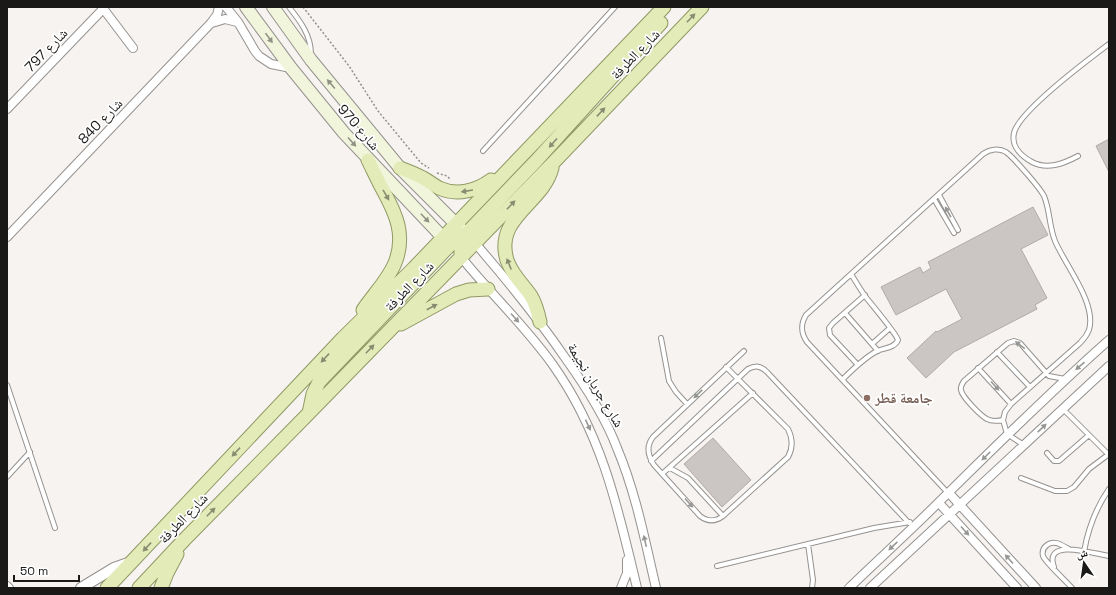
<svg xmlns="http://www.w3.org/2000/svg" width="1116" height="595" viewBox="0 0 1116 595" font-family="'Space Grotesk','Noto Naskh Arabic',sans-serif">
  <rect width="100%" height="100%" fill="#f7f3f1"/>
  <path fill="#cbc6c4" stroke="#afaba9" d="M1109 139V172L1096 146Z
    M1033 207 1048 235 1021 249 1047 298 1035 305 1037 309 954 352 926 378 907 358 936 331 937 332 962 319 946 289 896 315 881 287 920 267 923 273 931 268 928 262Z
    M713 438 751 480 722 507 684 464Z"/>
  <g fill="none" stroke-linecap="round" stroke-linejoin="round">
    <g stroke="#95928f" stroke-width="6">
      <path id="service" d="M289 7C300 21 311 35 311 54
        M483 151 615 7
        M1078 156C1063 164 1047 170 1032 162 1021 156 1011 146 1014 133 1019 111 1089 59 1109 44
        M939 195 958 230
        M934 199 954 233
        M845 313 878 351
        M661 338 669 381 676 392 687 404
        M872 344 890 328
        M997 352 1030 387
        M858 365 830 335 829 328 833 323 865 295
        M726 367 788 429C793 439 793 448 788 457L723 516C715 522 708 522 700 516L654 465C648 456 646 446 653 437L744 351
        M978 368 1011 404
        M843 379C853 369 864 358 877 351 884 348 895 348 898 340 896 333 871 304 865 296 860 289 856 282 851 274
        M7 385 55 528
        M1063 409 1109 455
        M1003 420C998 421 992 422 987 419 981 416 962 397 961 390 960 387 962 384 964 381L1008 343 1014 341 1020 343 1049 376 1065 379
        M1047 453 1054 461H1059L1089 435
        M651 461 748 369C756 365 761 366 767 372L909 523
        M670 468 688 478 723 516
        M662 474 753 393
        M7 477 30 452
        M1021 478 1055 491H1067L1074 487 1089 469 1109 454
        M948 493 807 342C801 333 800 325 806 315L983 154C990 149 999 148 1006 152 1014 158 1040 188 1044 196 1050 210 1049 226 1055 241 1065 265 1097 303 1089 330 1087 335 1084 339 1080 343L1011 404 1005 412 1003 420 1007 434 1024 445
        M808 544 813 580 812 588
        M1069 549C1063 546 1054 539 1047 545 1043 548 1042 552 1043 556 1045 562 1067 582 1072 588
        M1084 552C1088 528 1096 508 1109 489
        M717 566 874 528 910 522
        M1054 567C1043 537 1095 554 1109 556"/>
    </g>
    <g stroke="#95928f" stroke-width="10">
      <path id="minor" d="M102 7 133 48
        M226 7 238 22 255 51 259 56 271 64 291 68
        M212 23 225 19 237 22
        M7 109 103 9
        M7 237 211 23 217 15 219 7
        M475 243C507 280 538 318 566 359 586 387 605 416 617 448 636 493 645 541 656 588
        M461 257C491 294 526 327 553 365 602 434 618 508 637 588
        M949 493 1036 588
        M939 503 1017 588
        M7 586 9 588
        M621 588 627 573V560
        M849 588C879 559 910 531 939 502 995 447 1050 392 1109 340
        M870 588 1109 366"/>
    </g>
    <g stroke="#95928f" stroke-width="12">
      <path id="tertiary" d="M81 588 114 568 131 562"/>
    </g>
    <g stroke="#95928f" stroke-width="14">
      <path id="secondary" d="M246 7 291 68 344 133 449 244
        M273 7 311 60 400 168 462 230"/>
    </g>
    <g stroke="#909963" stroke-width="15">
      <path id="primary" d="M400 168C408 171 416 174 423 178 429 181 433 185 439 188 457 196 476 191 491 180
        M461 257V245L466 234 536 161 661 23
        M363 310C373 295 388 280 395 263 406 235 396 214 383 190 378 181 373 170 368 160
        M540 322C538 313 536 304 531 296 523 284 512 275 507 260 494 217 543 204 552 168
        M401 324 456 294 469 290 488 289
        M309 413 313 394 319 382 450 245 455 234 456 226
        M107 588 343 338 414 268 664 7
        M139 588 184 540 309 413 553 163 702 7
        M161 588 167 573 177 554"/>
    </g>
    <path stroke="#918f8d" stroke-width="1.5" stroke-dasharray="2 2" stroke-linecap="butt" d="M303 7 349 66 378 111 421 163 429 168
      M437 173 447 176 451 180"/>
    <use href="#service" stroke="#fff" stroke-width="4"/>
    <use href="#minor" stroke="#fff" stroke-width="8"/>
    <use href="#tertiary" stroke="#fff" stroke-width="10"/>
    <use href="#secondary" stroke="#f1f5dc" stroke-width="12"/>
    <use href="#primary" stroke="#e3ebb9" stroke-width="13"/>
  </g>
  <defs><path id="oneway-solid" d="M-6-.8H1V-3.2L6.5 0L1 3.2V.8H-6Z"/></defs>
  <g fill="#898c71">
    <use href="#oneway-solid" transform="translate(691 18) rotate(-46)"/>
    <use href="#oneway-solid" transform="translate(601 112) rotate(-47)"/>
    <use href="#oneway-solid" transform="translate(553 143) rotate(132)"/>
    <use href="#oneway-solid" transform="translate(467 191) rotate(171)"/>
    <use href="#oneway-solid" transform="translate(386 195) rotate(60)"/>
    <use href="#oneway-solid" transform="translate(511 205) rotate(-46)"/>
    <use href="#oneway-solid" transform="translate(509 264) rotate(-112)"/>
    <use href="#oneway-solid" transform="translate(432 307) rotate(-28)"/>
    <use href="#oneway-solid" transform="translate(370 349) rotate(-46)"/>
    <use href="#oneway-solid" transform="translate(325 358) rotate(133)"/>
    <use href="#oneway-solid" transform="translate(236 452) rotate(133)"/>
    <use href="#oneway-solid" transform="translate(211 512) rotate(-45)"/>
    <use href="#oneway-solid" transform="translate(147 547) rotate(133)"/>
  </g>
  <g fill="#909284">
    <use href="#oneway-solid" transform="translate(269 38) rotate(54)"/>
    <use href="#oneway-solid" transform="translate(331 84) rotate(-130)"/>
    <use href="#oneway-solid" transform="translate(352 142) rotate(48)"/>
    <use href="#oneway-solid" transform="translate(425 218) rotate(46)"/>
  </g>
  <g fill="#989897">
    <use href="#oneway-solid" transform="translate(948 212) rotate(-119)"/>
    <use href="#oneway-solid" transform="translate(515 318) rotate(48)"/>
    <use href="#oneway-solid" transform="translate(1020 345) rotate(-143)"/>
    <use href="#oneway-solid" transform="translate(1080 366) rotate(139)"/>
    <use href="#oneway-solid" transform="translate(995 386) rotate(48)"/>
    <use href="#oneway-solid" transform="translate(698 394) rotate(136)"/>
    <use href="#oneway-solid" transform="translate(588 425) rotate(65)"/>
    <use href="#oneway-solid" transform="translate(1042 428) rotate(-43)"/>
    <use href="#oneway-solid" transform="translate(986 456) rotate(135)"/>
    <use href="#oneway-solid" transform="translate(689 503) rotate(48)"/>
    <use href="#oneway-solid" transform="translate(965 531) rotate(48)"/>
    <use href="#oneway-solid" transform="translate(645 541) rotate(-103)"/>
    <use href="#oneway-solid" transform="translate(893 546) rotate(137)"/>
    <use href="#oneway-solid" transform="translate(1009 559) rotate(-132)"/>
  </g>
  <circle fill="#8d6e63" stroke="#fff" stroke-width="1.5" cx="867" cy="398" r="4"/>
  <g text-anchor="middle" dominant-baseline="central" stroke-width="3.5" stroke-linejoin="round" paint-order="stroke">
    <g font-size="14" fill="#1a1918" stroke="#fff">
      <text transform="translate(46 50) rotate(-46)">شارع 797</text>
      <text transform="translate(635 54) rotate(-46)">شارع الطرفة</text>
      <text transform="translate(100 121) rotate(-46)">شارع 840</text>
      <text transform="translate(359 127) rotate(49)">شارع 970</text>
      <text transform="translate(409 286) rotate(-46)">شارع الطرفة</text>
      <text transform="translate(596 385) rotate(59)">شارع جريان نجيمة</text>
      <text transform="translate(183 518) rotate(-46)">شارع الطرفة</text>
    </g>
    <g font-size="14" font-weight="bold" fill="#785e54" stroke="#fff" text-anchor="start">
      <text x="875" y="398">جامعة قطر</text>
    </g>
  </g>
  <rect width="1116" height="595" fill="none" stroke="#1a1918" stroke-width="16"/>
  <g transform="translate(1084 563) rotate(347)" stroke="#ffffff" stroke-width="3" paint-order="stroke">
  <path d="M0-3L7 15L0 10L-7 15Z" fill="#1a1918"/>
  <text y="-6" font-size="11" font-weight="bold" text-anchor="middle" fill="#1a1918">ش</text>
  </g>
  <path d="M14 575v6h65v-6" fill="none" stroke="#1a1918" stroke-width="2"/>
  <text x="20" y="575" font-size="12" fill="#1a1918" stroke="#ffffff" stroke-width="3" paint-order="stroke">50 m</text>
</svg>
